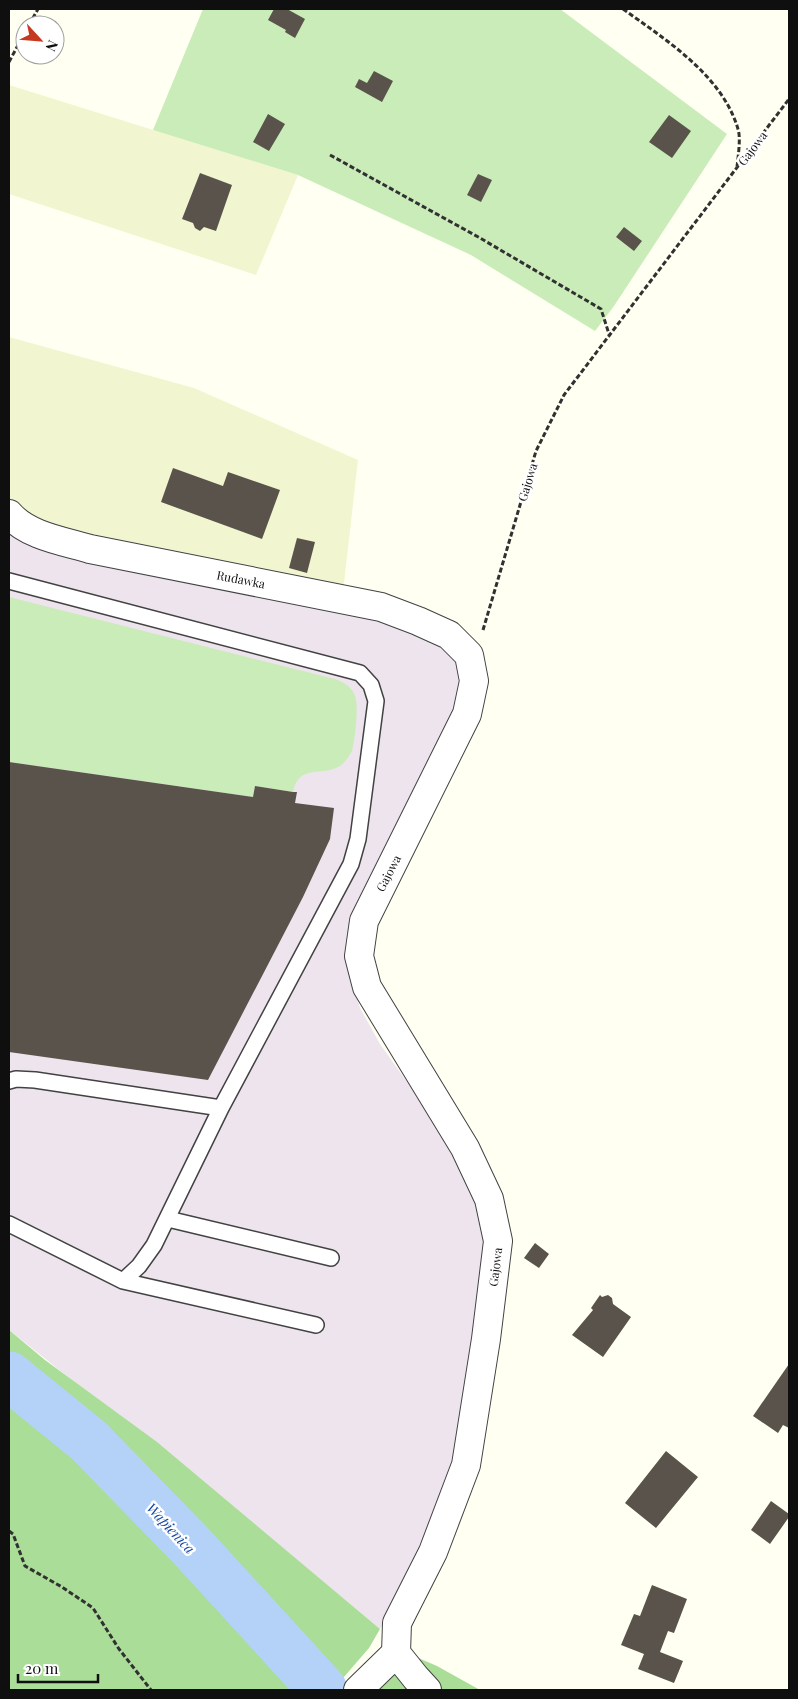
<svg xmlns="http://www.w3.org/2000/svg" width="798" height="1699" viewBox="0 0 798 1699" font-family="'Playfair Display',serif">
  <rect width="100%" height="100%" fill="#fffff2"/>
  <path fill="#eee4ed" d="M9 527 21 537 54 555 246 595 384 617 450 650 461 662 465 681 350 974 360 1008 380 1044 447 1138 477 1204 485 1226V1249L464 1429 416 1572 380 1629 266 1534 9 1330Z"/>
  <path fill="#f2f6d0" d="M9 85 298 175 256 275 9 194Z
    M9 337 194 388 358 460 343 592 91 539 21 515 9 499Z"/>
  <path fill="#caecb9" d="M203 9H560L727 134 614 306 595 331 471 255 298 175 153 130Z
    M9 597 335 679C344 682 352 687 355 696 359 706 355 740 352 751 349 756 345 763 340 766 322 777 299 763 293 792L255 786 253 797 9 762Z"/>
  <path fill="#aadd98" d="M9 1330 45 1360 157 1442 380 1629 369 1648 337 1685 109 1434 9 1353Z
    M9 1403 65 1440 293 1690H9Z
    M409 1654 437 1666 480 1690H369Z"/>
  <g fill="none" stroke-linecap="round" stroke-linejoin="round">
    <path stroke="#b4d2f8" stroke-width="49" d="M9 1376 89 1441 194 1549 323 1690"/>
  </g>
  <path fill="#59534b" d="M274 9H287L305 19 295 38 285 32 286 30 268 20Z
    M374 71 393 81 382 102 355 87 359 79 367 83Z
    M268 114 285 124 269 151 253 142Z
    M669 115 691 131 672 158 649 142Z
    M200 173 232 185 216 231 204 227 200 231 195 228 193 223 182 219Z
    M478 174 492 180 481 202 467 195Z
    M624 227 642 241 634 251 616 237Z
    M173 468 223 486 228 472 280 490 262 539 161 502Z
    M297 538 315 542 307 573 289 568Z
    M9 762 253 797 255 786 293 792H297L295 803 334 808 330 839 303 897 208 1080 9 1052Z
    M535 1243 549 1254 539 1268 524 1258Z
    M600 1295 602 1297 608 1295 612 1298 613 1304 631 1317 603 1357 572 1335 593 1310 591 1308Z
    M789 1364V1428L783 1425 778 1433 753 1416Z
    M666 1451 698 1477 656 1528 625 1503Z
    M771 1501 789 1514V1517L770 1544 751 1530Z
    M652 1585 687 1599 674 1633 668 1631 660 1652 683 1661 674 1683 638 1669 644 1654 621 1645 634 1614 640 1616Z"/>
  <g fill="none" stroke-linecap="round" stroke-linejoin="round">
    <g stroke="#424242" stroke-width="18">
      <path id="lane" d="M9 581 360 673 371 685 376 701 358 839 351 864 221 1108 154 1245 139 1266 123 1281
        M9 1081 16 1079 35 1080 221 1108
        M168 1219 331 1258
        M9 1224 123 1281 316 1325"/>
    </g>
    <g stroke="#424242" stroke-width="30">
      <path id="street" d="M9 514C28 536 63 541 90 549L381 607 418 621 449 635 469 655 474 681 467 714 364 921 359 956 367 987 465 1148 489 1199 498 1241 486 1339 466 1465 433 1552 397 1623 396 1653 416 1678 427 1690
        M358 1690 396 1653"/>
    </g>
    <path stroke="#313131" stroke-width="3" stroke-dasharray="5 2.5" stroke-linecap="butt" d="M623 9C666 40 722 75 738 129 741 138 738 157 737 167
      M29 25 38 9
      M9 62 25 32
      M330 155 480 238 601 309 609 334
      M483 630 536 451 564 395 789 99
      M9 1531 13 1534 25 1566 62 1587 93 1608 119 1649 151 1690"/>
    <use href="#lane" stroke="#fff" stroke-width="15"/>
    <use href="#street" stroke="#fff" stroke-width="28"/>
  </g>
  <g text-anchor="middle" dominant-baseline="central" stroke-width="5" stroke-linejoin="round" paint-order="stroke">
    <g font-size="12" fill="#0f0f0f" stroke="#fff">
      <text transform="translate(752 148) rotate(-53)">Gajowa</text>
      <text transform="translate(527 482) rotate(-73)">Gajowa</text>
      <text transform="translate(241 579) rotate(11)">Rudawka</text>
      <text transform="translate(388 873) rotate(-63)">Gajowa</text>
      <text transform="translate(495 1267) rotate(-83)">Gajowa</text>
    </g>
    <g font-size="14" font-style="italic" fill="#1349a7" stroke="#fff">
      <text transform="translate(171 1528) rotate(47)">Wapienica</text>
    </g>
  </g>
  <rect width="798" height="1699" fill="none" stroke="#0f0f0f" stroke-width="20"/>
  <g transform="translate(40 40) rotate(116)"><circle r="24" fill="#ffffff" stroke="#9f9f9f"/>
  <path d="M0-4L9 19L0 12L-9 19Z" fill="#c63921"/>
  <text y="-8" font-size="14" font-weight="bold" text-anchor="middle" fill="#0f0f0f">N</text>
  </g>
  <path d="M18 1674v8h80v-8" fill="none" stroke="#0f0f0f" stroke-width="2.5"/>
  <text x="25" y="1674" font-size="15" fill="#0f0f0f" stroke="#ffffff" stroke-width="4" paint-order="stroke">20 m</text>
</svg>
